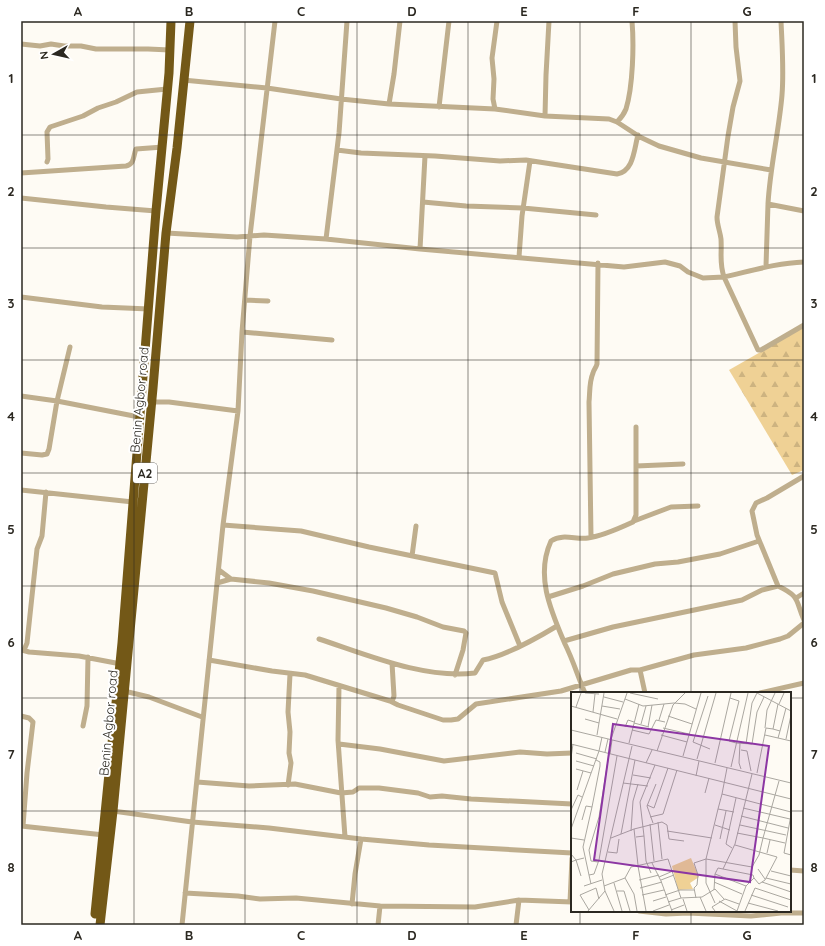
<svg xmlns="http://www.w3.org/2000/svg" width="825" height="946" viewBox="0 0 825 946" font-family="Quicksand,sans-serif">
  <defs>
    <pattern id="forest-firs" width="22" height="20" patternUnits="userSpaceOnUse"><rect width="22" height="20" fill="#efd195"/><path d="M5 1l3.5 6h-7zM16 11l3.5 6h-7z" fill="#cdb380"/></pattern>
  </defs>
  <rect width="100%" height="100%" fill="#fefbf4"/>
  <path fill="url(#forest-firs)" d="M804 327V470L792 475 729 370Z"/>
  <g fill="none" stroke-linecap="round" stroke-linejoin="round">
    <path stroke="#bfae8d" stroke-width="5" d="M735 21 736 47 740 81 733 107 728 136 717 217C717 225 720 231 721 239 722 254 719 262 724 277 751 271 776 263 804 262
      M781 21C782 45 784 70 782 95 779 131 770 167 768 204L804 211
      M21 44 40 46 51 44 64 46H81L96 49H148L170 50
      M183 80 267 88 341 99 389 104 495 109 545 116 609 119 617 122 640 137 659 146 701 158 771 170
      M389 104 394 74 400 21
      M439 107 449 21
      M495 109 493 99 494 79 492 58 497 21
      M545 116 546 75 549 21
      M617 122C621 118 624 114 626 109 633 86 634 45 632 21
      M337 150 361 153 435 156 500 161 526 160 617 174C634 171 634 149 638 135
      M47 162 48 159 47 132 50 127 83 116 98 108 116 102 137 92 167 89
      M21 173 126 166C135 164 133 156 136 149L163 147
      M21 198 106 207 156 211
      M423 202 466 206 523 208 596 215
      M166 233 237 237 264 235 326 239 339 133 347 21
      M326 239 420 249 425 156
      M420 249 624 267 665 262 680 266 688 272 703 278 724 277 758 350H761L804 325
      M519 257 522 216 530 161
      M766 266 768 204
      M21 297 102 307 149 309
      M245 300 268 301
      M242 332 332 340
      M21 396 57 401 139 417
      M152 402H169L238 411
      M21 453 42 455 47 454 49 449 57 401 70 347
      M636 466 683 464
      M804 476 767 498 756 503 752 511 757 535 778 586C801 597 795 600 804 620
      M21 490 133 502
      M634 521 671 507 698 506
      M223 525 301 531 369 547 495 573 502 602 520 646
      M591 537 589 402C590 393 589 382 593 373 594 369 596 368 597 364L598 263
      M412 556 416 526
      M219 570 231 579
      M217 583 231 579 269 583 313 591 386 608 417 617 443 627 464 631 466 633 463 650 455 675
      M548 597 583 586 613 574 655 564 678 562 720 554 759 541
      M796 598 804 593
      M319 639C368 655 423 679 475 673L483 660C506 656 537 638 557 626
      M564 641 613 627 742 600 762 590 778 586
      M22 650 29 652 79 656 121 664
      M24 650 27 643 37 549 42 536 46 492
      M209 660 272 671 305 675 390 701 398 705 443 720H451L458 719 476 704 561 691 631 670H640L645 693
      M392 663 394 696 392 702
      M640 670 694 655 746 648 780 639 788 636 804 623
      M339 686 338 740 345 837
      M124 691 149 697 202 717
      M585 693C578 677 573 660 565 644 551 611 535 576 551 541 563 533 576 540 588 538 603 536 620 528 633 522L636 515V427
      M760 693 804 683
      M21 716 29 718 33 722 27 773 23 826
      M83 726 87 706 88 657
      M339 744 380 749 444 761 520 752 547 754 572 753
      M197 782 249 786 295 784 341 793 353 792 359 788H379L418 793 430 797 442 796 471 799 572 804
      M288 785 291 763 289 753 290 732 288 712 290 674
      M113 811 192 822 269 828 361 839 429 845 572 853
      M21 826 104 835
      M790 870 804 871
      M185 893 238 896 260 899 296 898 380 906 475 907 519 900 572 902
      M570 902 572 858
      M352 904 355 874 361 839
      M639 911 666 914 688 913 751 916 781 913H804
      M182 925 223 525 238 411 242 332 250 236 275 21
      M378 925 380 906
      M516 925 519 900"/>
    <path stroke="#735817" stroke-width="9" d="M95 914 122 643 156 211 169 73 171 21
      M100 925 113 811 153 388 166 233 177 148 190 21"/>
  </g>
  <path fill="none" stroke="#2b2821" stroke-width="1" stroke-opacity="0.55" d="M134 21V925M245 21V925M357 21V925M468 21V925M580 21V693M691 21V693M21 135H804M21 248H804M21 360H804M21 473H804M21 586H804M21 698H572M790 698H804M21 811H572M790 811H804M580 911V925M691 911V925"/>
  <g text-anchor="middle" dominant-baseline="central" stroke-width="4" stroke-linejoin="round" paint-order="stroke">
    <rect fill="#fff" stroke="#6b6864" stroke-width="1" x="133" y="463" width="24" height="20" rx="3"/>
    <g font-size="12" font-weight="bold" fill="#2b2821">
      <text x="145" y="473">A2</text>
    </g>
    <g font-size="13" fill="#2b2821" stroke="#fff">
      <text transform="translate(139 400) rotate(-85)">Benin Agbor road</text>
      <text transform="translate(108 723) rotate(-85)">Benin Agbor road</text>
    </g>
  </g>
  <g transform="translate(571 692)">
    <rect width="220" height="220" fill="#fefbf4"/>
    <path d="M120 166 128 185 119 191 122 197 107 198 101 174Z" fill="#efd195"/>
    <path fill="none" stroke="#aaa7a0" stroke-width="1" d="M14 1 28 2M59 1 87 7M186 1 220 19M137 4 122 50 139 57M33 5 52 10M159 6 168 9 158 49 165 51M54 7 72 14 103 11M103 11 114 12 125 17M208 12 213 1M0 14 46 27M31 14 49 17M5 15 10 1M22 20 24 2M97 24 121 32M14 27 28 31M88 28 93 12M63 31 78 35M70 32 75 14M54 35 57 28 63 30M77 35 81 13M92 36 118 42M194 36 196 18 204 1M0 38 220 91M61 38 78 42 85 28 94 30M209 39 215 16M26 43 33 1M90 43 116 50M194 43 207 46 209 39 202 37M207 46 220 49M40 47 56 1M215 47 220 23M58 51 68 12M165 51 181 52 186 20 193 5M169 51 168 71 170 77M0 52 220 107M175 52 181 11 186 1M170 58 176 59 180 79M28 59 31 45M86 59 102 13 114 1M34 60 37 47M5 61 26 67M39 62 41 48M112 64 130 1M0 66 2 52M126 67 145 1M5 69 23 74M75 71 81 58M144 71 160 1M160 75 177 1M156 76 151 102 220 120M5 77 20 81M186 81 195 36 202 37 207 12M62 83 80 86M125 84 128 69M208 89 192 146 214 151M52 91 77 94M6 98 12 79M134 101 138 86M151 102 147 117 163 120M76 113 83 116 97 76M21 115 29 74V70L25 68M172 116 219 127M0 118 7 103 11 105M220 123 213 161 220 163M170 124 217 136M79 125 92 122 106 78M11 128 15 114 21 115 12 155 18 183M87 130 91 167M82 131 76 114 85 92M79 132 83 169M144 133 159 138M169 133 215 143M0 137 28 59M63 137 91 130 96 133 98 147 113 149M60 139 62 109 67 92M96 139 141 146M50 142 64 68M73 144 75 169 80 181M65 145 73 144 69 110 84 73M0 146 13 148M40 146 63 137 67 173M149 147 155 119M164 153 206 165 194 188 188 192 183 186 175 194 166 219M161 156 155 152 165 106M37 160 46 161 48 147M196 161 199 148M0 162 5 168 0 170M27 170 20 169 18 158 28 125 38 62M81 171 90 189 101 219M67 174 75 219M152 177 164 152 181 82M187 177 194 187M200 179 220 184M10 184 5 168 13 166M88 185 102 179M195 186 220 192M68 188 88 183M90 188 103 183M143 190 171 202M191 190 220 200M43 191 51 219M20 192 18 183 23 182 28 168 46 64M13 194 31 188M33 194 54 186M175 194 144 182 147 176 182 183 183 186M69 196 91 190M184 196 220 208M143 198 144 182M34 199 43 219M46 199H53L59 219M71 203 93 198M94 203 109 198H123M180 203 217 215M129 205 135 219M125 206 123 196 126 193 127 183 123 171 135 167 147 117M112 207 116 219M82 209 95 205M148 209 166 219M97 210 110 206 131 205 144 197 153 207M144 211 135 191V167L181 175 188 163 192 146 166 141M177 211 207 219M18 218 9 203 25 196 28 207M100 218 113 213M17 219 34 199 31 182 61 54M66 219 63 202 54 186 60 175 97 167 110 206M82 219 98 213M144 219 141 215 154 207 168 212M174 219 184 196"/>
    <path fill="#8c36a3" fill-opacity="0.15" stroke="#8c36a3" stroke-width="2" d="M42 32 198 54 179 190 23 168Z"/>
    <rect width="220" height="220" fill="none" stroke="#2b2821" stroke-width="2"/>
  </g>
  <rect width="825" height="946" fill="none" stroke="#ffffff" stroke-width="44"/>
  <g transform="translate(54 54) rotate(262)" stroke="#ffffff" stroke-width="3" paint-order="stroke">
  <path d="M0-3L7 15L0 10L-7 15Z" fill="#2b2821"/>
  <text y="-6" font-size="11" font-weight="bold" text-anchor="middle" fill="#2b2821">N</text>
  </g>
  <rect x="22" y="22" width="781" height="902" fill="none" stroke="#2b2821" stroke-width="1.5"/>
  <g font-size="13" text-anchor="middle" font-weight="bold" fill="#2b2821">
    <text x="78" y="16">A</text>
    <text x="189" y="16">B</text>
    <text x="301" y="16">C</text>
    <text x="412" y="16">D</text>
    <text x="524" y="16">E</text>
    <text x="636" y="16">F</text>
    <text x="747" y="16">G</text>
    <text x="11" y="83">1</text>
    <text x="814" y="83">1</text>
    <text x="11" y="196">2</text>
    <text x="814" y="196">2</text>
    <text x="11" y="308">3</text>
    <text x="814" y="308">3</text>
    <text x="11" y="421">4</text>
    <text x="814" y="421">4</text>
    <text x="11" y="534">5</text>
    <text x="814" y="534">5</text>
    <text x="11" y="647">6</text>
    <text x="814" y="647">6</text>
    <text x="11" y="759">7</text>
    <text x="814" y="759">7</text>
    <text x="11" y="872">8</text>
    <text x="814" y="872">8</text>
    <text x="78" y="940">A</text>
    <text x="189" y="940">B</text>
    <text x="301" y="940">C</text>
    <text x="412" y="940">D</text>
    <text x="524" y="940">E</text>
    <text x="636" y="940">F</text>
    <text x="747" y="940">G</text>
  </g>
</svg>
